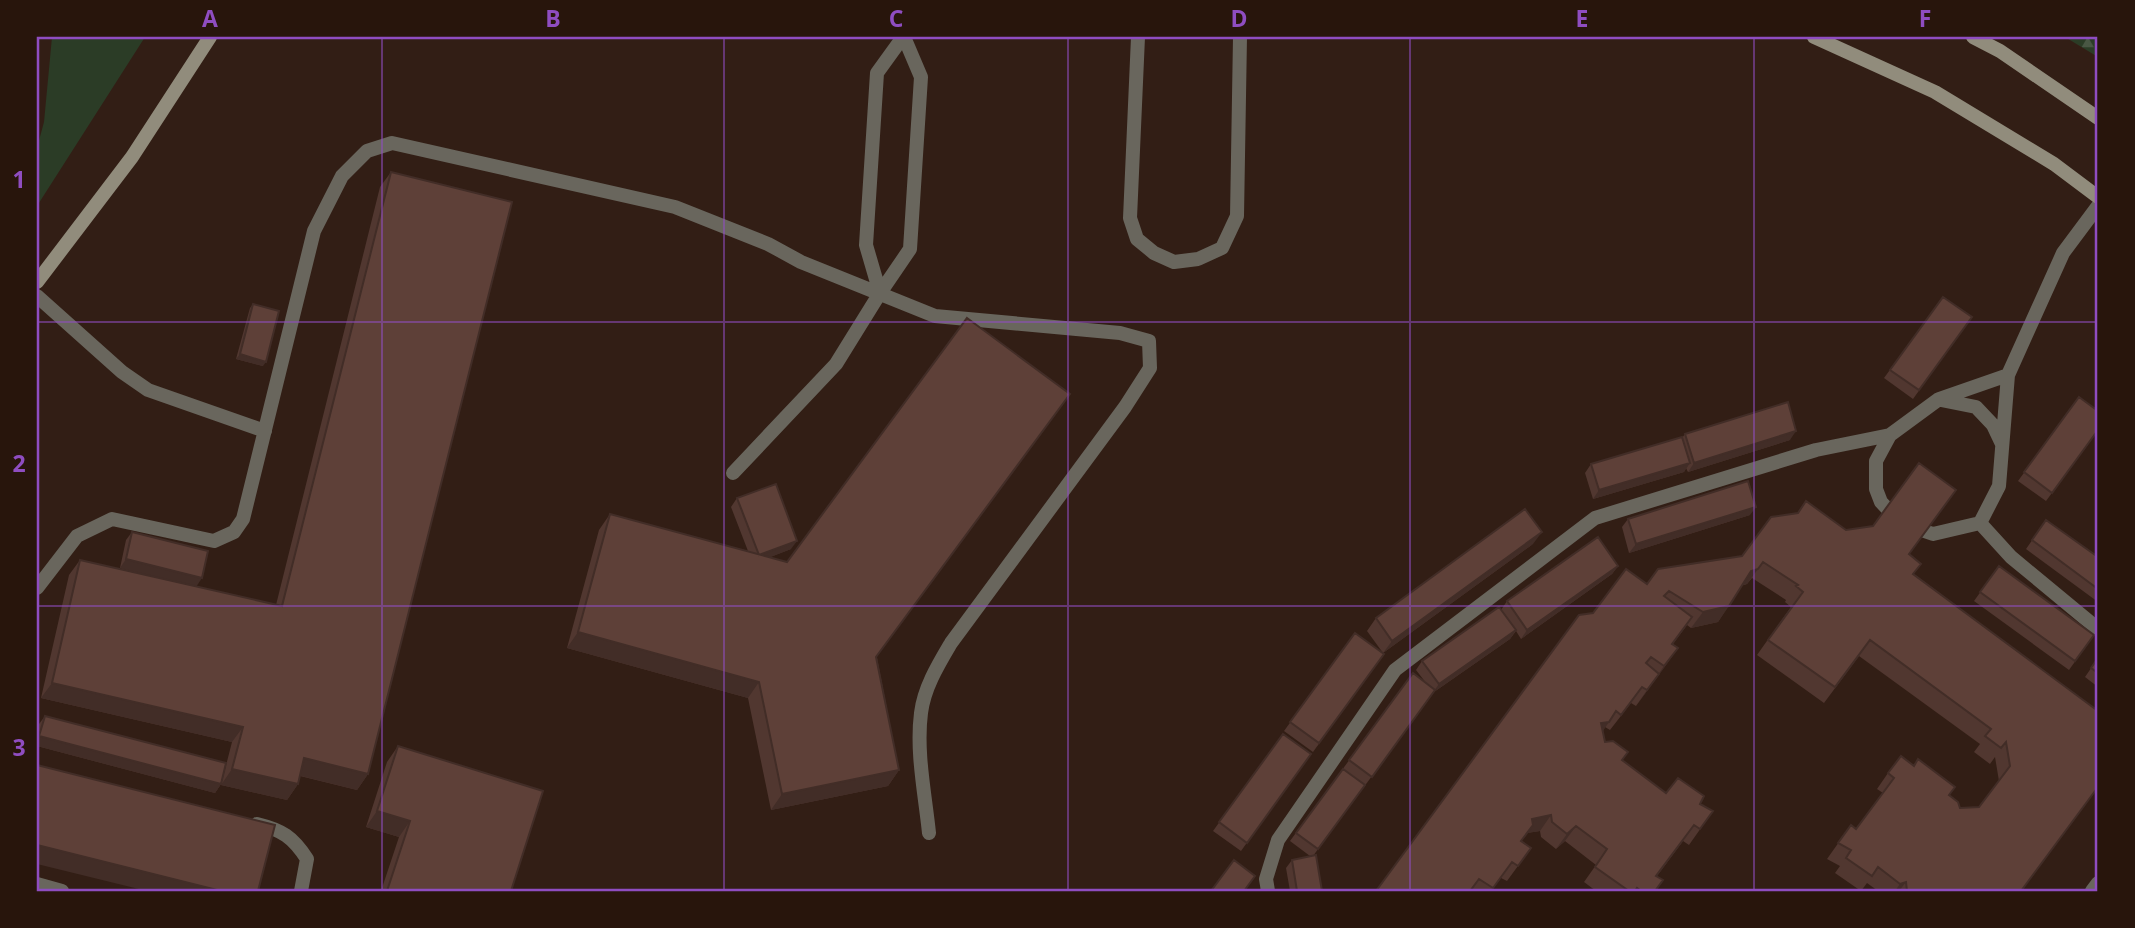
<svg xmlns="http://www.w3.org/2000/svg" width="2135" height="928" viewBox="0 0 2135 928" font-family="'Open Sans',sans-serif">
  <defs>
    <pattern id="forest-firs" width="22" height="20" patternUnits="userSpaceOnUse" patternTransform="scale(1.75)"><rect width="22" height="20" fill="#2b3c26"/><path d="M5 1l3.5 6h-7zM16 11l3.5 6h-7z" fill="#495744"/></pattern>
  </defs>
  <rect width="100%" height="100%" fill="#321e15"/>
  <path fill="#2b3c26" d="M52 37H145L37 206V148L44 122Z"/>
  <path fill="url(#forest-firs)" d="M2065 37H2098V57Z"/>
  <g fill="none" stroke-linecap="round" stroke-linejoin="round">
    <path stroke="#69665d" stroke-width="14" d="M1138 37 1130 218 1137 239 1154 253 1174 262 1198 259 1222 248 1237 216 1240 37
      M2098 206 2063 253 2008 375 1999 486 1980 523 2011 557 2098 629
      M1941 400 1976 407 1993 425 2002 444
      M1890 435 1876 461V489L1881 502 1901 523 1933 534 1980 523
      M1268 891 1266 879 1278 840 1395 670 1595 518 1816 450 1890 435 1939 399 2008 375
      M2092 891 2098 883"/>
    <path stroke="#69665d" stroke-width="14" d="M880 293 866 245 877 73 903 37
      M37 296 122 372 148 390 265 431
      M733 473 836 364 880 293 910 249 921 77 904 37
      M37 588 77 536 112 519 214 541 234 532 243 519 314 231 342 176 367 151 392 143 675 207 768 244 801 262 935 316 1120 333 1149 341 1150 368 1125 407 951 643C938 665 924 688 921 713 916 752 925 794 929 833
      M257 824C282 830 293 837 307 859L301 891
      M37 884 62 891"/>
    <path stroke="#918c7c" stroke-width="14" d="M1814 37 1935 92 2054 164 2098 197
      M1973 37 2000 51 2098 118
      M37 282 132 157 210 37"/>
  </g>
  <path fill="#513730" d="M391 172 368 774 357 790 300 776 298 784 287 800 221 785 232 742 41 698 69 575 80 560 163 579 120 568 126 540 132 532 196 586 276 605 380 187Z
    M1943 297 1972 317 1913 399 1884 378Z
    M253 304 263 366 236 359 250 308Z
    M2079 397 2098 431 2046 501 2018 481Z
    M1685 434 1790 440 1688 472 1686 468 1684 472 1593 499 1585 473 1591 464 1682 438Z
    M737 498 791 549 770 557 877 658 899 770 888 786 771 810 748 698 567 648 599 530 610 514 748 551 731 507Z
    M1750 515 1629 553 1622 527 1628 519Z
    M2046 520 2098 557V602L2026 549Z
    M1846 530 1909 555 1914 574 2098 711 2022 891H1878L1867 883 1861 891 1835 873 1840 866 1827 859 1851 825 1856 829 1883 793 1877 789 1888 773 1913 766 1918 759 1960 808 1979 807 1999 781 1995 757 1990 764 1974 752 1980 744 1859 656 1824 703 1757 655 1791 607 1785 602 1786 600 1752 578 1747 584 1741 586 1718 622 1691 628 1687 625 1673 644 1678 648 1636 706 1631 703 1610 730 1605 727 1603 731 1605 742 1622 760 1666 793 1700 804 1713 811 1689 845 1683 841 1657 876 1655 891H1596L1584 882 1596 865 1565 841 1556 849 1541 837 1540 831 1527 833 1521 841 1531 848 1507 881 1501 878 1491 891H1376L1593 613 1647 584 1742 556Z
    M1533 544 1383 653 1367 631 1376 618Z
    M1618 566 1612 574 1521 639 1516 631 1510 639 1434 692 1313 856 1322 891H1290L1286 868 1292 860 1310 856 1290 841 1413 673 1426 683 1416 670 1422 661 1501 610 1507 601Z
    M1999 566 2094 635 2069 670 1974 601Z
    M1355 633 1384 654 1313 752 1284 731Z
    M2098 658V687L2085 677Z
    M45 716 221 784 215 793 37 746V732L39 724Z
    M1283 734 1311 754 1241 851 1213 831Z
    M398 746 511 891H381L399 837 366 827 387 762Z"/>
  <path fill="#422d27" d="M240 354 266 362 263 366 236 359Z
    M1796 431 1790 440 1688 472 1694 463Z
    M1690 463 1684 472 1593 499 1599 490Z
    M1756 507 1750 515 1629 553 1636 544Z
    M1542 532 1533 544 1383 653 1392 641Z
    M797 541 791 549 753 564 759 555Z
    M126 559 202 578 196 587 120 568Z
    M1618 566 1612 574 1521 639 1527 630Z
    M1758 569 1747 584 1740 586 1751 571Z
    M1729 606 1718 622 1691 628 1703 612Z
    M1516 630 1510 639 1434 692 1365 786 1439 684Z
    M578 632 759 682 748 698 567 648Z
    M1678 648 1667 664 1636 706 1664 666Z
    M52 683 243 727 232 742 41 698Z
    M1609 722 1598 738 1601 723Z
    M39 736 221 784 215 793 37 746V740Z
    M304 758 368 774 357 790 293 774Z
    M232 769 298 784 287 800 221 785Z
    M899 770 888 786 771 810 782 794Z
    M377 811 410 821 399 837 366 827Z
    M1551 815 1540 831 1527 833 1532 819Z
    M1576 826 1565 841 1556 849 1567 834Z
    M37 845 221 891H147L37 864Z
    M1906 882 1899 891H1895L1900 884Z"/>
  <path fill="#5e4038" stroke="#422d27" stroke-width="2" d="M391 172 512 202 368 774 304 758 298 784 232 769 243 727 52 683 80 560 282 606Z
    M1943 297 1972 317 1919 390 1890 370Z
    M253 304 279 311 266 362 240 354Z
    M967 318 1070 394 876 657 899 770 782 794 759 682 578 632 610 514 787 562Z
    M2079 397 2098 411V430L2052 493 2024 472Z
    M1788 402 1796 431 1694 463 1685 434Z
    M1682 437 1690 463 1599 490 1591 464Z
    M1919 463 1956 490 1909 554 1921 564 1913 574 2098 711V787L2021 891H1907L1906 882 1900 884 1878 867 1872 876 1846 858 1851 850 1838 843 1851 825 1856 829 1894 778 1888 773 1901 756 1914 766 1918 759 1955 787 1949 795 1958 802 1960 808 1979 807 2010 766 2006 742 2001 748 1985 736 1991 729 1870 640 1835 687 1768 640 1803 592 1796 586 1798 585 1763 562 1758 569 1751 571 1729 606 1703 612 1669 591 1664 596 1692 617 1672 644 1678 648 1664 666 1651 657 1646 663 1659 674 1647 690 1642 687 1621 715 1616 711 1609 722 1601 723 1605 742 1613 741 1628 752 1622 760 1666 793 1678 778 1704 796 1700 804 1713 811 1700 829 1694 825 1656 876 1663 880 1655 891H1641L1637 888 1635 891H1629L1595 867 1607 849 1576 826 1567 834 1552 822 1551 815 1532 819 1533 825 1521 841 1531 848 1518 866 1512 862 1493 888 1479 879 1470 891H1376L1579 615 1593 613 1626 569 1647 584 1658 569 1742 556 1771 517 1798 513 1806 501 1846 530 1873 526Z
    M1748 481 1756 507 1636 544 1628 519Z
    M776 484 797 541 759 555 737 498Z
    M1525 509 1542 532 1392 641 1376 618Z
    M2046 520 2098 557V589L2032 540Z
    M132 532 208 551 202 578 126 559Z
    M1598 537 1618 566 1527 630 1507 601Z
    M1999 566 2094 635 2075 661 1980 592Z
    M1499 607 1516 630 1439 684 1422 661Z
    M1355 633 1384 654 1319 743 1290 722Z
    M2098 658V673L2091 668Z
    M1413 673 1435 690 1372 777 1349 760Z
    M45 716 226 763 221 784 39 736Z
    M1283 734 1311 754 1247 843 1219 822Z
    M398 746 543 791 511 891H387L410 821 377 811Z
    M37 765 275 825 258 891H221L37 845Z
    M1343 769 1365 785 1318 849 1296 833Z
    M1316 855 1322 891H1297L1292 860Z
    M1234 860 1255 876 1244 891H1211Z"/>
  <path fill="none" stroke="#8f4dc1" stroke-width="2" stroke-opacity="0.55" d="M382 37V891M724 37V891M1068 37V891M1410 37V891M1754 37V891M37 322H2098M37 606H2098"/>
  <rect width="2135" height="928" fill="none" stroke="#28150c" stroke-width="77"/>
  <rect x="38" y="38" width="2058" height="852" fill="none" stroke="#8f4dc1" stroke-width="2.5"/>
  <g font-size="23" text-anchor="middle" font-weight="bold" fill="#8f4dc1">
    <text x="210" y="27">A</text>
    <text x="553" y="27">B</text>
    <text x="896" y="27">C</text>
    <text x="1239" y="27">D</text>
    <text x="1582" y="27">E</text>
    <text x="1925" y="27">F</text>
    <text x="19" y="188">1</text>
    <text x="19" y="472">2</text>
    <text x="19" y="756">3</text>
  </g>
</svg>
